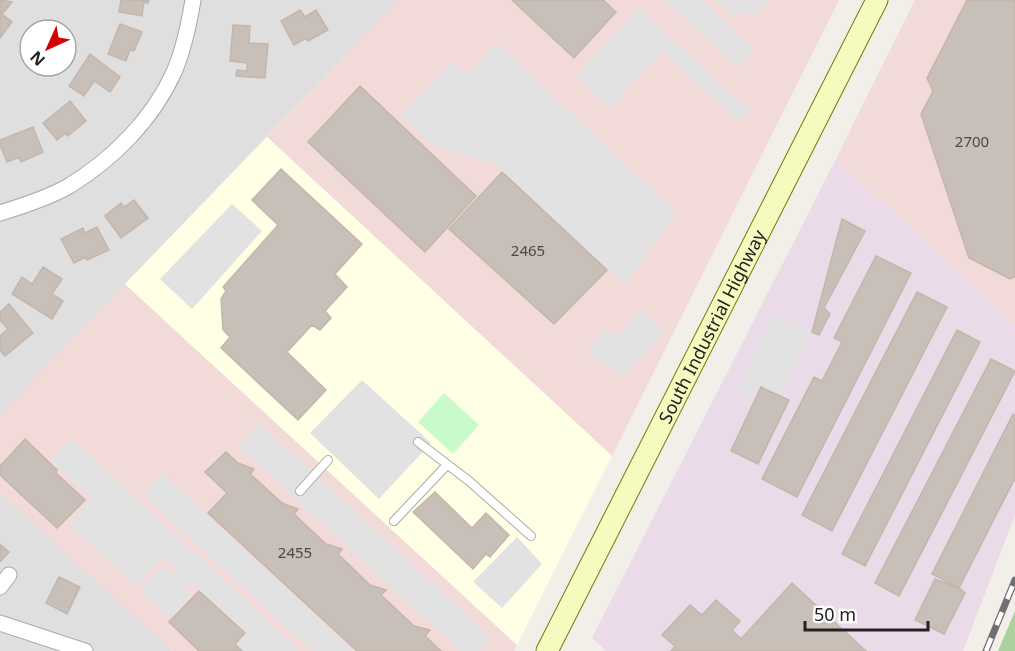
<svg xmlns="http://www.w3.org/2000/svg" width="1015" height="651" viewBox="0 0 1015 651" font-family="'Noto Sans',sans-serif">
  <rect width="100%" height="100%" fill="#f2efe9"/>
  <path fill="#e0dfdf" fill-rule="evenodd" d="M0 0H398L0 414ZM30 30H66V66H30Z
    M0 493 172 651H0Z"/>
  <path fill="#f2dad9" d="M398 0H839L612 456 267 137Z
    M915 0H1015V324L836 159Z
    M125 284 517 645 514 651H172L0 493V414Z"/>
  <path fill="#ebdbe8" d="M836 159 1015 324V515L963 651H606L592 638Z"/>
  <path fill="#ffffe5" d="M267 137 612 456 517 645 125 284Z"/>
  <path fill="#add19e" d="M1015 611V651H998Z"/>
  <path fill="#c8facc" d="M444 393 479 425 453 454 418 422Z"/>
  <path fill="#e2e2e2" d="M665 0H702L754 50 737 67Z
    M716 0H769L752 19 742 10 733 17Z
    M639 8 750 111 739 122 662 52 610 108 575 77Z
    M497 43 676 212 625 285 502 172 497 165 433 146 400 114 452 61 468 74Z
    M232 204 262 231 192 309 160 279Z
    M642 309 664 331 624 376 586 353 607 328 617 336Z
    M773 313 812 332 779 396 759 386 752 399 737 390Z
    M362 380 431 443 379 499 310 433Z
    M259 423 492 639 480 651H460L238 446Z
    M72 439 300 651H242L235 644 245 633 199 591 188 583 186 589 192 595 171 619 140 590 163 566 171 574H175L177 570 163 557 136 586 69 524 91 499 50 461Z
    M163 474 354 651H312L143 495Z
    M517 537 542 564 502 608 473 582Z"/>
  <path fill="#c7bfb8" stroke="#c4b6ab" stroke-width="1.5" d="M0 0 12 2 2 14 12 22 0 38Z
    M121 0H149L148 3 144 2 142 16 119 12Z
    M512 0H603L616 12 574 58Z
    M967 0H1015V277L1010 279 969 258 921 114 933 91 927 78Z
    M300 10 305 17 316 10 328 30 308 41 306 38 294 45 281 21Z
    M120 24 142 32 134 51 130 50 126 61 108 54Z
    M233 25 250 26 249 43 268 44 265 78 236 76 237 70 247 71V63L230 61Z
    M90 54 120 77 110 92 94 81 84 96 69 86Z
    M360 86 476 196 425 252 308 142Z
    M70 101 86 121 68 136 66 133 57 140 43 123Z
    M33 127 43 152 21 162 19 157 7 162 0 145V140Z
    M281 169 362 244 335 274 347 287 325 311 331 318 320 330 312 325 287 352 326 390 298 420 221 348 230 337 223 330 221 299 226 291 223 287 278 225 252 200Z
    M502 172 607 270 554 324 449 229Z
    M134 200 148 218 121 238 105 216 121 203 124 207Z
    M842 219 865 231 824 308 830 314 819 335 812 332Z
    M97 227 109 250 87 260 86 257 74 263 61 239 83 228 85 233Z
    M876 256 911 273 797 497 762 479 814 377 822 381 842 342 834 338Z
    M43 267 62 279 52 294 63 301 52 319 12 294 22 277 32 284Z
    M917 292 947 307 832 531 802 515Z
    M9 304 33 333 5 356 0 350V336L8 329 0 320V312Z
    M957 330 980 342 865 566 842 554Z
    M991 359 1015 371 899 596 875 583Z
    M761 387 789 400 758 464 731 451Z
    M1013 414 1015 416V478L959 588 932 574Z
    M25 439 57 470 56 473 85 500 57 528 0 475V466Z
    M226 452 238 463 254 469 250 474 282 503 298 509 294 514 326 544 342 549 338 554 370 585 386 590 381 595 414 626 430 630 425 636 441 651H357L208 513 227 493 205 472Z
    M435 492 472 528 486 513 509 535 490 557 486 554 473 569 413 512Z
    M1 545 9 552 0 562V547Z
    M59 577 80 587 67 614 46 603Z
    M935 579 959 588 965 593 944 634 915 620Z
    M792 583 866 651H671L675 646 662 635 690 605 702 615 716 600 740 621 732 630 741 639Z
    M199 591 245 633 235 644 242 651H199L169 622Z"/>
  <g fill="none" stroke-linecap="round" stroke-linejoin="round">
    <g stroke="#a9a9a9" stroke-width="10">
      <path id="lane" d="M418 442 469 481 531 536
        M300 491 328 460
        M394 521 447 465"/>
    </g>
    <g stroke="#a9a9a9" stroke-width="17">
      <path id="street" d="M0 213C23 206 48 198 69 186 113 159 153 119 174 72 184 49 189 24 193 0
        M0 587 9 575
        M0 623 85 651"/>
    </g>
    <g stroke="#707d05" stroke-width="23">
      <g id="secondary">
        <path id="s1" d="M547 651 877 0"/>
      </g>
    </g>
    <use href="#lane" stroke="#fff" stroke-width="8"/>
    <use href="#street" stroke="#fff" stroke-width="15"/>
    <use href="#secondary" stroke="#f7fabf" stroke-width="21"/>
    <g stroke="#707070" stroke-width="7">
      <path id="rail" d="M986 651 1015 580"/>
    </g>
    <use href="#rail" stroke="#fff" stroke-width="4.5" stroke-dasharray="14" stroke-linecap="butt"/>
  </g>
  <g text-anchor="middle" dominant-baseline="central" stroke-width="5" stroke-linejoin="round" paint-order="stroke">
    <g font-size="15" fill="#4b4948">
      <text x="972" y="141">2700</text>
      <text x="528" y="250">2465</text>
      <text x="295" y="552">2455</text>
    </g>
    <g font-size="18" fill="#222" stroke="#fff">
      <text stroke="none"><textPath href="#s1" startOffset="364">South Industrial Highway</textPath></text>
    </g>
  </g>
  <g transform="translate(48 48) rotate(225)"><circle r="28" fill="#ffffff" stroke="#a7a7a7" stroke-width="1.5"/>
  <path d="M0-4.5L10 22L0 15L-10 22Z" fill="#d40000"/>
  <text y="-9" font-size="16" font-weight="bold" text-anchor="middle" fill="#222222">N</text>
  </g>
  <path d="M805 621v9h123v-9" fill="none" stroke="#222222" stroke-width="3"/>
  <text x="814" y="621" font-size="18" fill="#222222" stroke="#ffffff" stroke-width="4.5" paint-order="stroke">50 m</text>
</svg>
